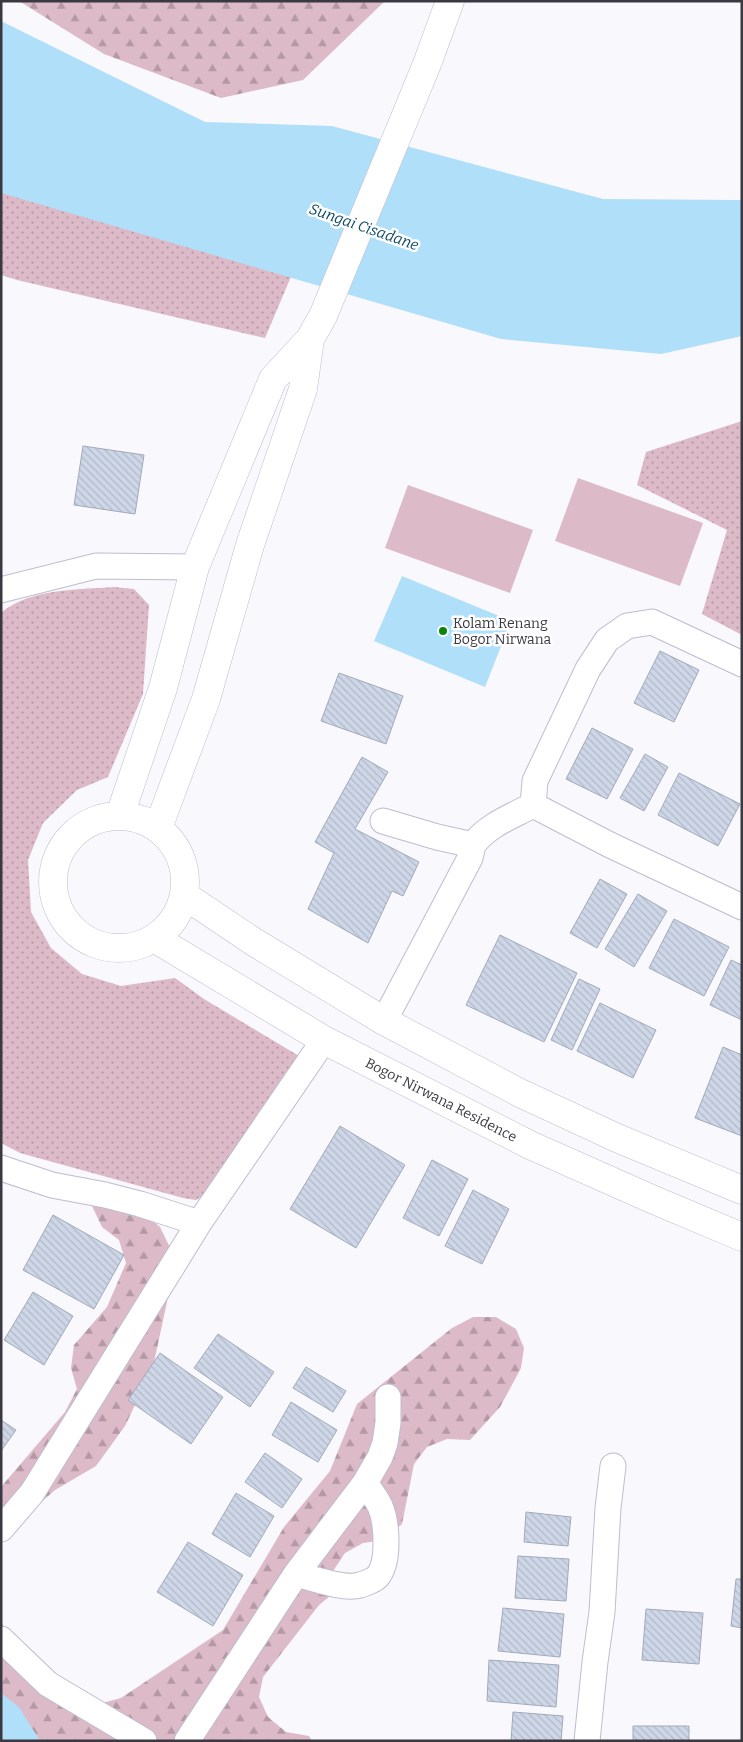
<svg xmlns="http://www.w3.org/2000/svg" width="743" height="1742" viewBox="0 0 743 1742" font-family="Bitter,serif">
  <defs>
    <pattern id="grass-dots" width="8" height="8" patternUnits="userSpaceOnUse" patternTransform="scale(1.25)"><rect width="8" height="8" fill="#ddbac7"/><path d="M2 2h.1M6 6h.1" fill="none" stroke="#b498a3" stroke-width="1.8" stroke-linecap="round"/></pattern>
    <pattern id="forest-firs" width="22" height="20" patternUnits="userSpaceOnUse" patternTransform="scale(1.25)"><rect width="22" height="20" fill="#ddbac7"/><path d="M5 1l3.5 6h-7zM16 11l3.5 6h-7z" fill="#b498a3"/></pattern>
    <pattern id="building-back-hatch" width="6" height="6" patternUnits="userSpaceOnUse" patternTransform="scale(1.25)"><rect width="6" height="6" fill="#ced7e8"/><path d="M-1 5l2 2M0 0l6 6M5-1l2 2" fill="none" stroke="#b2b9c8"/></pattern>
  </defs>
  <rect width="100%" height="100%" fill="#f9f8fc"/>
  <path fill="url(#grass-dots)" d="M1 189 293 272 265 338 17 280 1 275Z
    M742 421V635L702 614 727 530 637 485 646 452Z
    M114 587 134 589 149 605 143 694 108 777 77 790 43 823 28 860 31 912 51 948 82 974 121 986 175 978 204 999 299 1056 206 1194 196 1200 183 1198 20 1153 1 1143V613C31 588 77 590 114 587Z"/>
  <path fill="url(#forest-firs)" d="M19 1H385L303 80 221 98 104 54Z
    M92 1206 142 1212 160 1227 176 1260 153 1367 125 1426 96 1466 55 1490 23 1518 1 1544V1487L65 1412 77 1389 71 1368 74 1345 107 1307 126 1263 119 1240 102 1227Z
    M473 1317H496L516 1329 524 1348 521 1368 500 1407 470 1440 447 1439 427 1447 414 1464 402 1524 384 1540 363 1543 345 1553 333 1571 335 1592 319 1605 263 1677 259 1697 268 1717 286 1732 309 1736 312 1741H24L1 1708V1622L15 1644 77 1697 99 1704 121 1698 223 1630 284 1527 330 1471 357 1404 452 1328Z"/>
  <path fill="#ddbac7" d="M578 478 703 523 680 586 555 541Z
    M408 485 533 530 510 593 385 548Z"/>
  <path fill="#b0dffa" d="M1 21 205 122 332 126 603 199 742 200V336L661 354 501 339 1 193Z
    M402 576 511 621 485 687 374 641Z
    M1 1693 19 1707 40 1741H1Z"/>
  <path fill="url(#building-back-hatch)" stroke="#a1aaba" d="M83 446 144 455 135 514 74 505Z
    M660 651 699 670 674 722 634 703Z
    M339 673 403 696 386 744 321 721Z
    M592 728 633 749 607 799 566 779Z
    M645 754 668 767 644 811 620 798Z
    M362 757 388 772 355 829 419 862 403 896 392 891 368 943 308 909 334 853 315 842Z
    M679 773 740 804 718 846 658 815Z
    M600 879 627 894 597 948 570 933Z
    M638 894 667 911 634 967 605 949Z
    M674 919 729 947 704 996 649 968Z
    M500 935 577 973 544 1042 466 1005Z
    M731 960 742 965V1020L710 1005Z
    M579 979 600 989 572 1050 551 1040Z
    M600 1003 656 1030 633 1078 577 1051Z
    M723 1047 742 1055V1136L695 1118Z
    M340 1126 405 1165 356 1248 290 1209Z
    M432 1160 468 1179 439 1236 403 1218Z
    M473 1190 509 1209 482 1264 445 1246Z
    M53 1215 124 1255 94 1309 23 1270Z
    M33 1292 73 1316 44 1365 4 1340Z
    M218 1334 274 1372 250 1407 194 1368Z
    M160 1353 223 1397 191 1444 128 1400Z
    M306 1367 346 1391 333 1412 293 1388Z
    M291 1402 337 1430 318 1462 272 1435Z
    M1 1420 16 1430 1 1451Z
    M265 1453 302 1479 282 1508 245 1482Z
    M236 1493 274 1516 250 1557 212 1534Z
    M526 1512 571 1517 568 1546 524 1542Z
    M188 1542 243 1575 213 1626 157 1592Z
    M518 1556 569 1559 566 1601 515 1598Z
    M736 1579H742V1628L731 1626Z
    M503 1608 564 1614 560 1657 498 1651Z
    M646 1609 703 1613 699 1664 642 1660Z
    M489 1660 559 1665 556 1707 487 1701Z
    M513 1712 563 1716 561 1741H511Z
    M633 1726H689V1741H633Z"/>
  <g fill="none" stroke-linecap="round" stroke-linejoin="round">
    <g stroke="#bfbccf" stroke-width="27">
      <path id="street" d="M1 590 96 566 195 567
        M533 805 535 781 588 669 607 640 627 626 652 622 742 664
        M533 805 610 845 742 907
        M383 821 437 837 473 845C487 825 513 816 533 805
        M384 1021 470 858 473 845
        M1 1168 52 1185 105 1195 140 1204 199 1223
        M1 1529 32 1493 199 1223 324 1040
        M296 1574C312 1578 344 1590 360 1585 364 1584 374 1580 377 1577 390 1563 387 1522 380 1506 376 1498 370 1490 365 1483
        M1 1639 48 1684 144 1741
        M187 1741 296 1574 365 1483 380 1457 385 1443 388 1423V1397
        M587 1741 595 1662 602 1612 608 1508 613 1466"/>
    </g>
    <g stroke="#bfbccf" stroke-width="29">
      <path id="secondary" d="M120 815 163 688 195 567 273 379 310 339 323 316 427 64 450 1
        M53 882a66 66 0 1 1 132 0a66 66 0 1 1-132 0Z
        M158 828 206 699 250 545 303 389 310 339
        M184 895 254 942 384 1021 520 1093 617 1138 742 1190
        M154 938 324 1040 530 1145 654 1200 742 1237"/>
    </g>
    <use href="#street" stroke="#fff" stroke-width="25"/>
    <use href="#secondary" stroke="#fff" stroke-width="28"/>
  </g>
  <circle fill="#098608" stroke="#fff" stroke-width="2" cx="443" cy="631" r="5"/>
  <g text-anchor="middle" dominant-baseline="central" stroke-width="5" stroke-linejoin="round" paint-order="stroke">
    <g font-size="14" fill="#3a3840" stroke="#fff" text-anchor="start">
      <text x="453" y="623">Kolam Renang<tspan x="453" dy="16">Bogor Nirwana</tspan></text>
    </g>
    <g font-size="14" fill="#3a3840" stroke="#fff">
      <text transform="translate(441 1100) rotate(27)">Bogor Nirwana Residence</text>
    </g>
    <g font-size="15" font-style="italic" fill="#0f4b66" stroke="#fff">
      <text transform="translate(364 227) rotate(19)">Sungai Cisadane</text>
    </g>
  </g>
  <rect width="743" height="1742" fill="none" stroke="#3a3840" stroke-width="5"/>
</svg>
